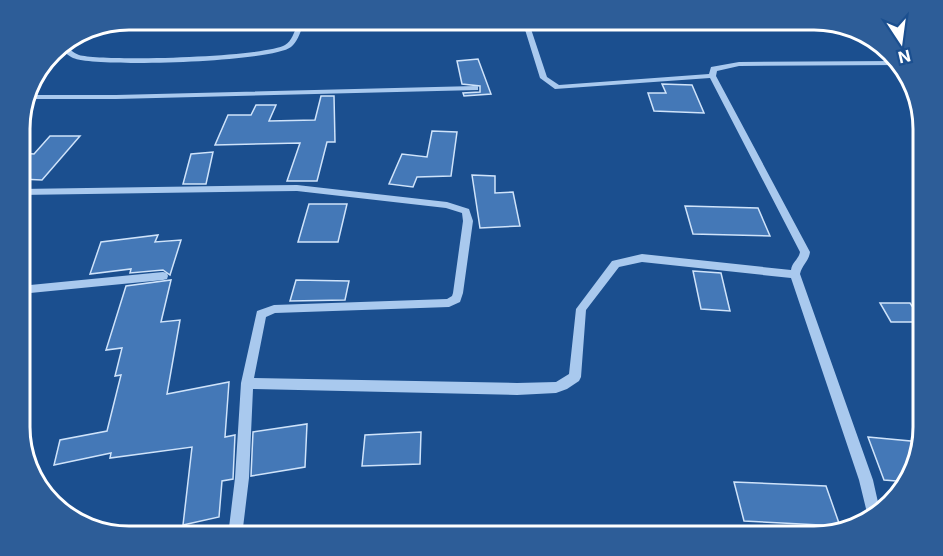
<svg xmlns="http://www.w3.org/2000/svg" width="943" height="556" viewBox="0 0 943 556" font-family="Inter,sans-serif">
  <rect width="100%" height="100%" fill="#1b4f8f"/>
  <path fill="#4478b7" stroke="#cfe3fa" stroke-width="1.5" d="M478 59 491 94 464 96 463 93 480 92V86L462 84 457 61Z
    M662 84 692 85 704 113 654 111 648 93H666Z
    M321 96H334L335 142H327L317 181H287L300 143 215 145 228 115H251L256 105H276L269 121 315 120Z
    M432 131 457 132 451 176 417 177 413 187 389 184 402 154 427 157Z
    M50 136H80L42 180 20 179V153L34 154Z
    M213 152 206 184H183L191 154Z
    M472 175 495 176V193L513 192 520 226 480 228Z
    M309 204H347L338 242H298Z
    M685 206 758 208 770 236 693 234Z
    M158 235 155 242 181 240 170 275 163 270 130 273 131 269 90 274 101 242Z
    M693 271 721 273 730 311 701 309Z
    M171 280 161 322 180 320 167 394 229 382 225 437 235 435 233 479 222 481 219 517 183 525 192 447 110 458 111 453 54 465 60 440 107 431 121 375 115 376 122 348 106 350 126 286Z
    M296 280 349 281 345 300 290 301Z
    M880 303H910L923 322H891Z
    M307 424 305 467 251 476 253 432Z
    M421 432 420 464 362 466 365 435Z
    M868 437 921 442 909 482 884 480Z
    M734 482 826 486 840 526 744 521Z"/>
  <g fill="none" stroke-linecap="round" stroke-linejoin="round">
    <path fill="#a9c9ee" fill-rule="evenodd" d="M522 20H528L547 77 559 85 709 74 711 67 739 62 897 61 901 65 739 66 717 71 716 76 810 252C809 261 802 265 800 274L873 480 880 511 869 521 859 480 791 278 642 262 619 267 586 310 581 377 579 381 567 389 556 393 517 395 253 389 249 478 242 536H228L235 478 241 383 257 311 274 305 447 299 452 296 453 293 463 221 462 213 446 208 297 191 20 195V189L297 185 447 202 469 209 473 221 463 293 460 302 449 307 275 313 266 317 254 378 517 383 556 382 569 374 576 309 612 261 642 254 791 270C792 262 799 259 800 252L710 78 555 89 540 78Z
      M299 25 302 27C300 34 297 42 291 47 272 62 97 68 73 58 68 56 63 50 58 46L64 44C69 48 73 53 79 55 104 62 265 57 285 45 292 41 294 32 297 26Z
      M475 86H478V90L116 99H29L31 95H116Z
      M163 272 167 273 168 276 167 279 163 280 20 294V286Z"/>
  </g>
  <path d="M0 0H943V556H0ZM129 30H814A99 99 0 0 1 913 129V427A99 99 0 0 1 814 526H129A99 99 0 0 1 30 427V129A99 99 0 0 1 129 30Z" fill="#2d5d98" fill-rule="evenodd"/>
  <path fill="none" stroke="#fff" stroke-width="3" d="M129 30H814A99 99 0 0 1 913 129V427A99 99 0 0 1 814 526H129A99 99 0 0 1 30 427V129A99 99 0 0 1 129 30Z"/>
  <g transform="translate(901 42) rotate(167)" stroke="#1b4f8f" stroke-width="4.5" paint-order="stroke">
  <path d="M0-4.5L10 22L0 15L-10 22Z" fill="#ffffff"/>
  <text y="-9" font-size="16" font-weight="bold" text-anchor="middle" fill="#ffffff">N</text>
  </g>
</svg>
